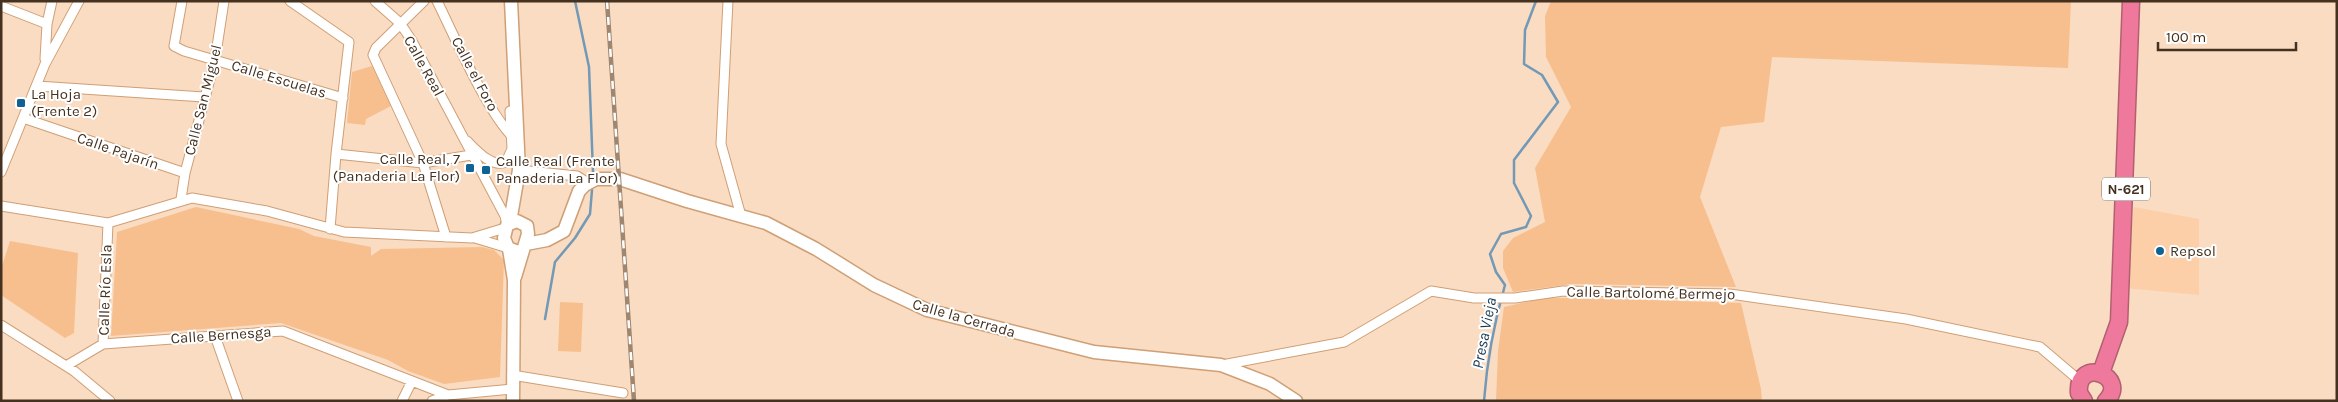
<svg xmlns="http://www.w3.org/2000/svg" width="2338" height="402" viewBox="0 0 2338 402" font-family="Karla,sans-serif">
  <rect width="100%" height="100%" fill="#fadcc2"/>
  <path fill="#fccfa8" d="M2134 207 2199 219V295L2125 288Z"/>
  <path fill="#f8bf8e" d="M1551 1H2071L2068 68 1772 57 1764 122 1721 127 1700 197 1736 287 1572 284 1513 292 1503 268V251L1513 238 1545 222 1535 168 1571 107 1546 57 1545 16Z
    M372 66 391 106 366 119 365 125 347 123 352 72Z
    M196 207 299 229 314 236 371 247V256L381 249 482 247 494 250 504 260 500 377 444 384 408 371 388 360 281 323 111 336 117 232Z
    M10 241 78 253 74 333 65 338 1 295V269Z
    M1543 298H1588L1741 303 1761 389 1762 401H1496L1498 351 1504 307Z
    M560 302 583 303 581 352 558 351Z"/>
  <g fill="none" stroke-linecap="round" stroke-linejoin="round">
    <path stroke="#7399b6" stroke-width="2.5" d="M575 1 589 67 593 172
      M545 319 555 262 575 238 590 214 592 190
      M1484 401C1487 360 1494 323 1505 285L1496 272 1490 254 1501 234 1526 227 1531 216 1514 183V160L1558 102 1542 75 1524 64 1525 30 1536 1"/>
    <g stroke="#cf9f75" stroke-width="11">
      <path id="street" d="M182 1 174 46 184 51 343 98
        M290 1 349 42 336 154 330 229
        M375 1 400 23 412 41 505 216 507 225
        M424 1 376 48 373 55 423 163 446 237
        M437 1C455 37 489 118 518 142
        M728 1 721 144 741 216
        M1 6 47 24
        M45 59 47 24 52 1
        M37 86 204 97
        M23 118 185 173
        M467 141C477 151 492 168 506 162L512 149 510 111
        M336 154 423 163 471 155
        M519 170 577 176 588 183
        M1 172 45 64 79 1
        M181 199 185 173 215 60 224 1
        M1 206 108 223 192 198 267 211 344 232 472 238 505 228
        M475 238 508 248
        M1 325 74 371 110 401
        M215 336 238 401
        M103 344 283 331 448 395
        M1222 365 1344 342 1431 291 1474 298H1515L1563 291 1730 294 1906 319 2040 347 2080 381
        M66 366 103 344 108 223
        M512 375 623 393
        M402 401 412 381
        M432 401 448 395 513 389"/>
    </g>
    <g stroke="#cf9f75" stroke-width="15">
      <path id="secondary" d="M510 222 519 170 511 1
        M526 244 547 240 564 231 579 191 585 185 596 179H620L687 201 766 223 816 249 874 285 927 310 1094 352 1221 365 1270 384 1296 401
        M509 249 514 280 513 401
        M515 277 528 234 527 226 517 221 507 225 504 238 508 248 516 251"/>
    </g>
    <g stroke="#b26070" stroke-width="19">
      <path id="highway" d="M2101 373 2119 322 2131 1
        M2084 401 2079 393C2076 356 2130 376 2106 401"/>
    </g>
    <use href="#street" stroke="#fff" stroke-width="9"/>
    <use href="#secondary" stroke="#fff" stroke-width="12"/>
    <use href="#highway" stroke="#ee799c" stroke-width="16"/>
    <g stroke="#9e8670" stroke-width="4.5">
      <path id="rail" d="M607 1 634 401"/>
    </g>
    <use href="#rail" stroke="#fff" stroke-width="2.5" stroke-dasharray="8" stroke-linecap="butt"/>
  </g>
  <g fill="#0f6293" stroke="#fff" stroke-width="2">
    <rect x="16" y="98" width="10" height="10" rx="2.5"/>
    <rect x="465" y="163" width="10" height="10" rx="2.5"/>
    <rect x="481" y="165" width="10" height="10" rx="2.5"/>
    <circle cx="2160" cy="251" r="5"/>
  </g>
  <g text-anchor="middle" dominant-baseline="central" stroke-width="4" stroke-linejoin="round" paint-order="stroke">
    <rect fill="#fff" stroke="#7c6f62" stroke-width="1" x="2102" y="177.5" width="48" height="23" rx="4"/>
    <g font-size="14" font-weight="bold" fill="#44311f">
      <text x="2126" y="189">N-621</text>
    </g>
    <g font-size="15" fill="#44311f" stroke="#fff">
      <text transform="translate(424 66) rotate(61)">Calle Real</text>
      <text transform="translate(475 74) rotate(62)">Calle el Foro</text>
      <text transform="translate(279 79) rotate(17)">Calle Escuelas</text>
      <text transform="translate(203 100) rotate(-76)">Calle San Miguel</text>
      <text transform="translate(118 151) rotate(19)">Calle Pajarín</text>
      <text transform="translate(105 290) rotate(-88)">Calle Río Esla</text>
      <text transform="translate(1651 293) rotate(1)">Calle Bartolomé Bermejo</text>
      <text transform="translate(964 318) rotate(16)">Calle la Cerrada</text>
      <text transform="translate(221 335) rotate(-4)">Calle Bernesga</text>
    </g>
    <g font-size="15" fill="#44311f" stroke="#fff" text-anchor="start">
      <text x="31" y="94">La Hoja<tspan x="31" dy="17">(Frente 2)</tspan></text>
      <text x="460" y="159" text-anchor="end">Calle Real, 7<tspan x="460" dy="17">(Panaderia La Flor)</tspan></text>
      <text x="496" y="161">Calle Real (Frente<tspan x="496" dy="17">Panaderia La Flor)</tspan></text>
      <text x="2170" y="251">Repsol</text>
    </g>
    <g font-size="16" font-style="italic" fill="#183a53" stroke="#fff">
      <text transform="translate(1484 333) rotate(-79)">Presa Vieja</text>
    </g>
  </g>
  <rect width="2338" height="402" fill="none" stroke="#44311f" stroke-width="5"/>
  <path d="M2158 42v8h138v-8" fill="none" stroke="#44311f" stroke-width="2.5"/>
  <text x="2166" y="42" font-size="15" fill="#44311f" stroke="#ffffff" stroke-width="4" paint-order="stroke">100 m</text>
</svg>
